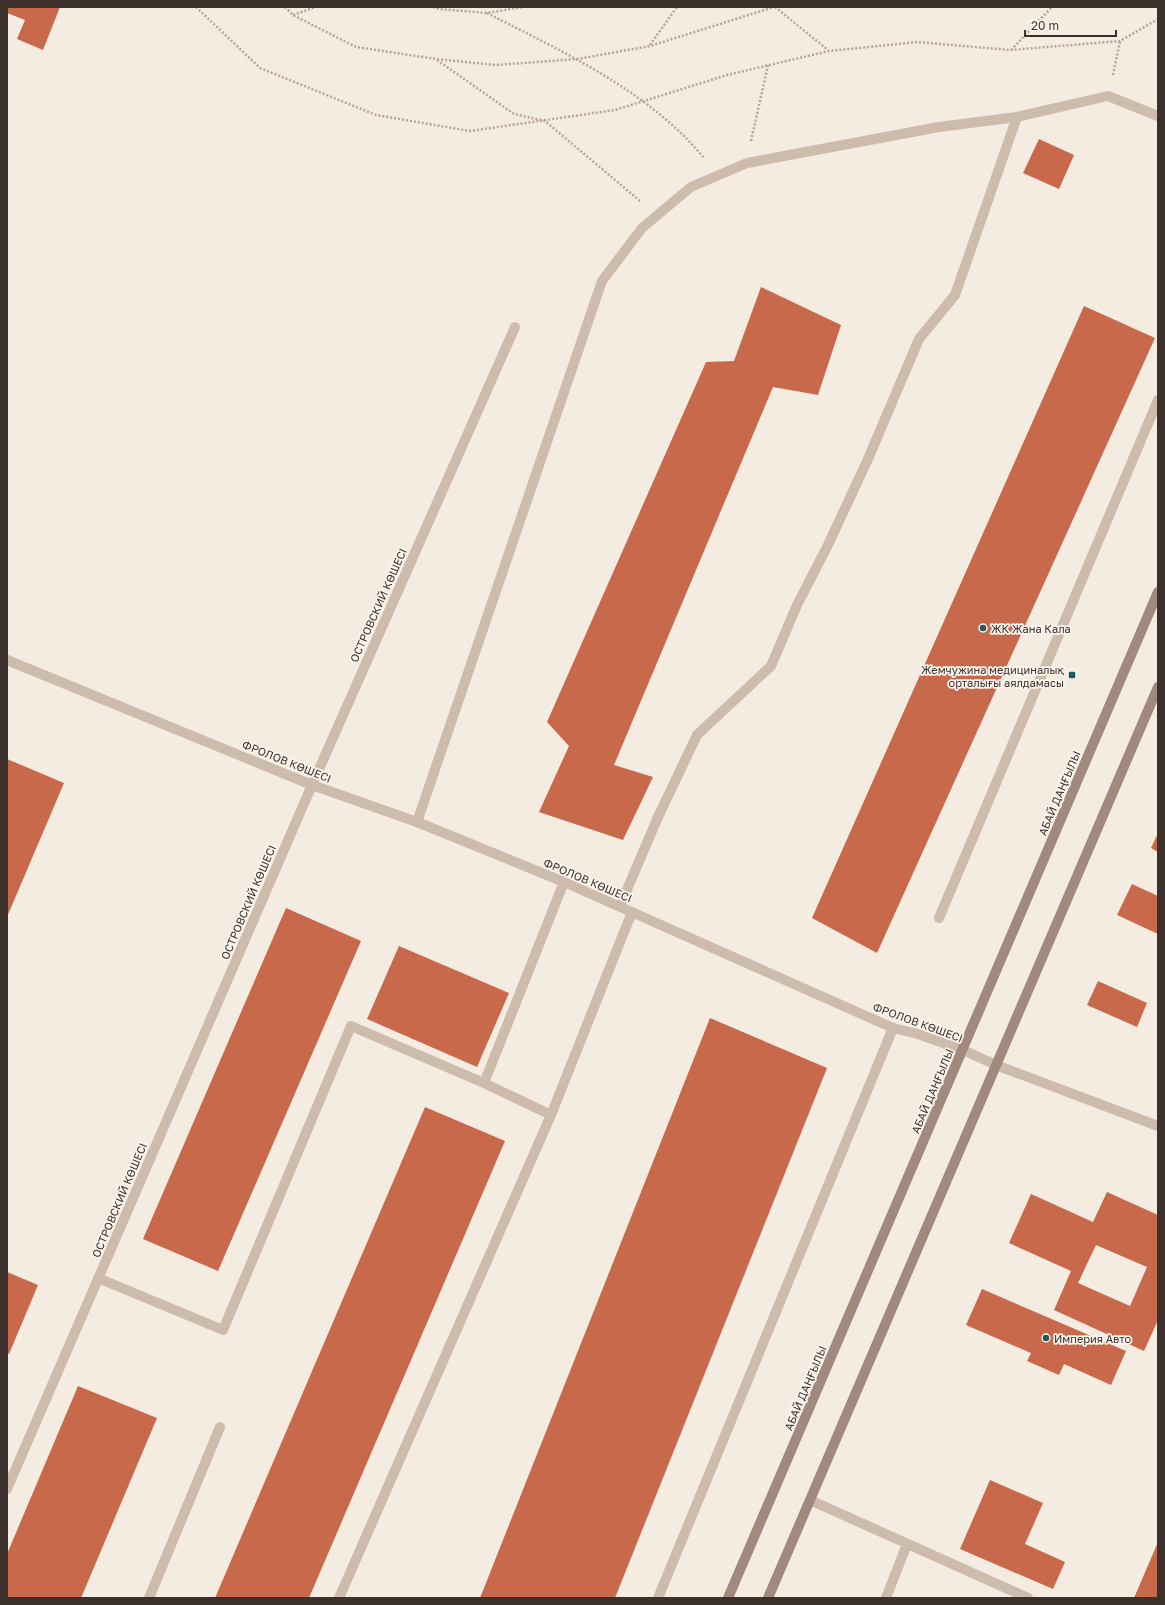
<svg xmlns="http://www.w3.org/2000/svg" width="1165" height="1605" viewBox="0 0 1165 1605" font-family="'Golos Text',sans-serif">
  <rect width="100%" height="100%" fill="#f4ebe1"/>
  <path fill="#c8694b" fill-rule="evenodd" d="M8 7H60L43 50 17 39 25 20 7 13Z
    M1039 139 1074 155 1059 189 1023 173Z
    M761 287 841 325 818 395 773 387 614 765 653 777 623 840 539 812 569 746 547 722 706 362 734 361Z
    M1084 306 1155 338 877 953 812 918Z
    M7 759 64 783 7 917Z
    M1158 833V852L1151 848Z
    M1132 884 1158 896V934L1117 915Z
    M286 908 361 941 218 1271 143 1239Z
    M399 946 509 993 477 1067 367 1019Z
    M1098 981 1147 1003 1137 1027 1087 1005Z
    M710 1018 827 1068 615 1598H480Z
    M425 1107 505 1141 309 1598H215Z
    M1107 1192 1158 1215V1320L1144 1351 1054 1310 1071 1271 1009 1243 1031 1194 1093 1222ZM1096 1245 1147 1267 1130 1306 1078 1283Z
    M7 1272 38 1285 9 1354 7 1353Z
    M982 1289 1126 1351 1111 1385 1064 1364 1059 1375 1027 1361 1031 1353 966 1325Z
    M78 1386 157 1418 81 1598H7V1554Z
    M990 1480 1043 1503 1025 1544 1065 1562 1053 1589 960 1549Z
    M1158 1542V1598H1134Z"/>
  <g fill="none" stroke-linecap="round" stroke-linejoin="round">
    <path stroke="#b9a596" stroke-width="2.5" stroke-dasharray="2 2" stroke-linecap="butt" d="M196 7 260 68 376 115 470 131 615 110 727 75 829 51 917 42 1010 50 1120 41 1158 19
      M285 7 293 15 356 47 436 59 496 65 577 59 650 46 774 7
      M433 7 439 9 487 13 523 7
      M775 7 828 50
      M487 13C563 52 649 91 704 158
      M293 15 316 7
      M650 45 677 7
      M1011 50 1052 7
      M437 60 514 114 545 121 640 201
      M1113 75 1120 41
      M751 141 768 65"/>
    <path stroke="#cdbbac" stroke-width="10" d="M955 295 1017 117
      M312 785 515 327
      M417 822 602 281 642 228 691 187 747 163 939 127 1017 117 1108 96 1158 116
      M939 918 1158 400
      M484 1083 564 882
      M551 1115 632 912
      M98 1278 223 1330 351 1026 484 1083 551 1115 339 1598
      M810 1500 1028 1598
      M658 1598 893 1028
      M886 1598 907 1544"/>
    <path stroke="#cdbbac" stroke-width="10" d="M7 660 312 785 417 822 564 882 893 1028 918 1034 963 1050 996 1065 1158 1126
      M620 906 658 817 697 735 771 666 797 605 827 547 868 459 919 339 955 295
      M7 1489 312 785
      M149 1598 220 1427"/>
    <path stroke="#a18a7d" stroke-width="10" d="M728 1598 1158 592
      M768 1598 1158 687"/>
  </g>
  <g fill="#1f5a5e" stroke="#fbf5ee" stroke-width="1.5">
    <circle cx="983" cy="628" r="4"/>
    <rect x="1068" y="671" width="8" height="8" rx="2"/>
    <circle cx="1046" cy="1338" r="4"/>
  </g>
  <g text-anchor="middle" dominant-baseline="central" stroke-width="3.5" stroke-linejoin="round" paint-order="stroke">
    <g font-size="11" fill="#3b302b" stroke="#fbf5ee">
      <text transform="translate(378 605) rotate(-66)">ОСТРОВСКИЙ КӨШЕСІ</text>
      <text transform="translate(287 761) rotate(22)">ФРОЛОВ КӨШЕСІ</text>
      <text transform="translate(1059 793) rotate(-67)">АБАЙ ДАҢҒЫЛЫ</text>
      <text transform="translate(588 880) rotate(23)">ФРОЛОВ КӨШЕСІ</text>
      <text transform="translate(248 902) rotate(-67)">ОСТРОВСКИЙ КӨШЕСІ</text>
      <text transform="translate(918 1022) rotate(20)">ФРОЛОВ КӨШЕСІ</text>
      <text transform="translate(932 1091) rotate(-67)">АБАЙ ДАҢҒЫЛЫ</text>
      <text transform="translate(119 1200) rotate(-67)">ОСТРОВСКИЙ КӨШЕСІ</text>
      <text transform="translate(805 1388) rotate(-67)">АБАЙ ДАҢҒЫЛЫ</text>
    </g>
    <g font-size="11" fill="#3b302b" stroke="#fbf5ee" text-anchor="start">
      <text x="991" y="628">ЖК Жана Кала</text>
      <text x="1064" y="669" text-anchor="end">Жемчужина медициналық<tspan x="1064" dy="13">орталығы аялдамасы</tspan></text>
      <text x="1054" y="1338">Империя Авто</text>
    </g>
  </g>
  <rect width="1165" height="1605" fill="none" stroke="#3b302b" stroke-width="16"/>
  <path d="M1025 30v6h91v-6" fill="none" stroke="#3b302b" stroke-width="2"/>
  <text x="1031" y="30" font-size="12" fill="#3b302b" stroke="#fbf5ee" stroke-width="3" paint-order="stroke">20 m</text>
</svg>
